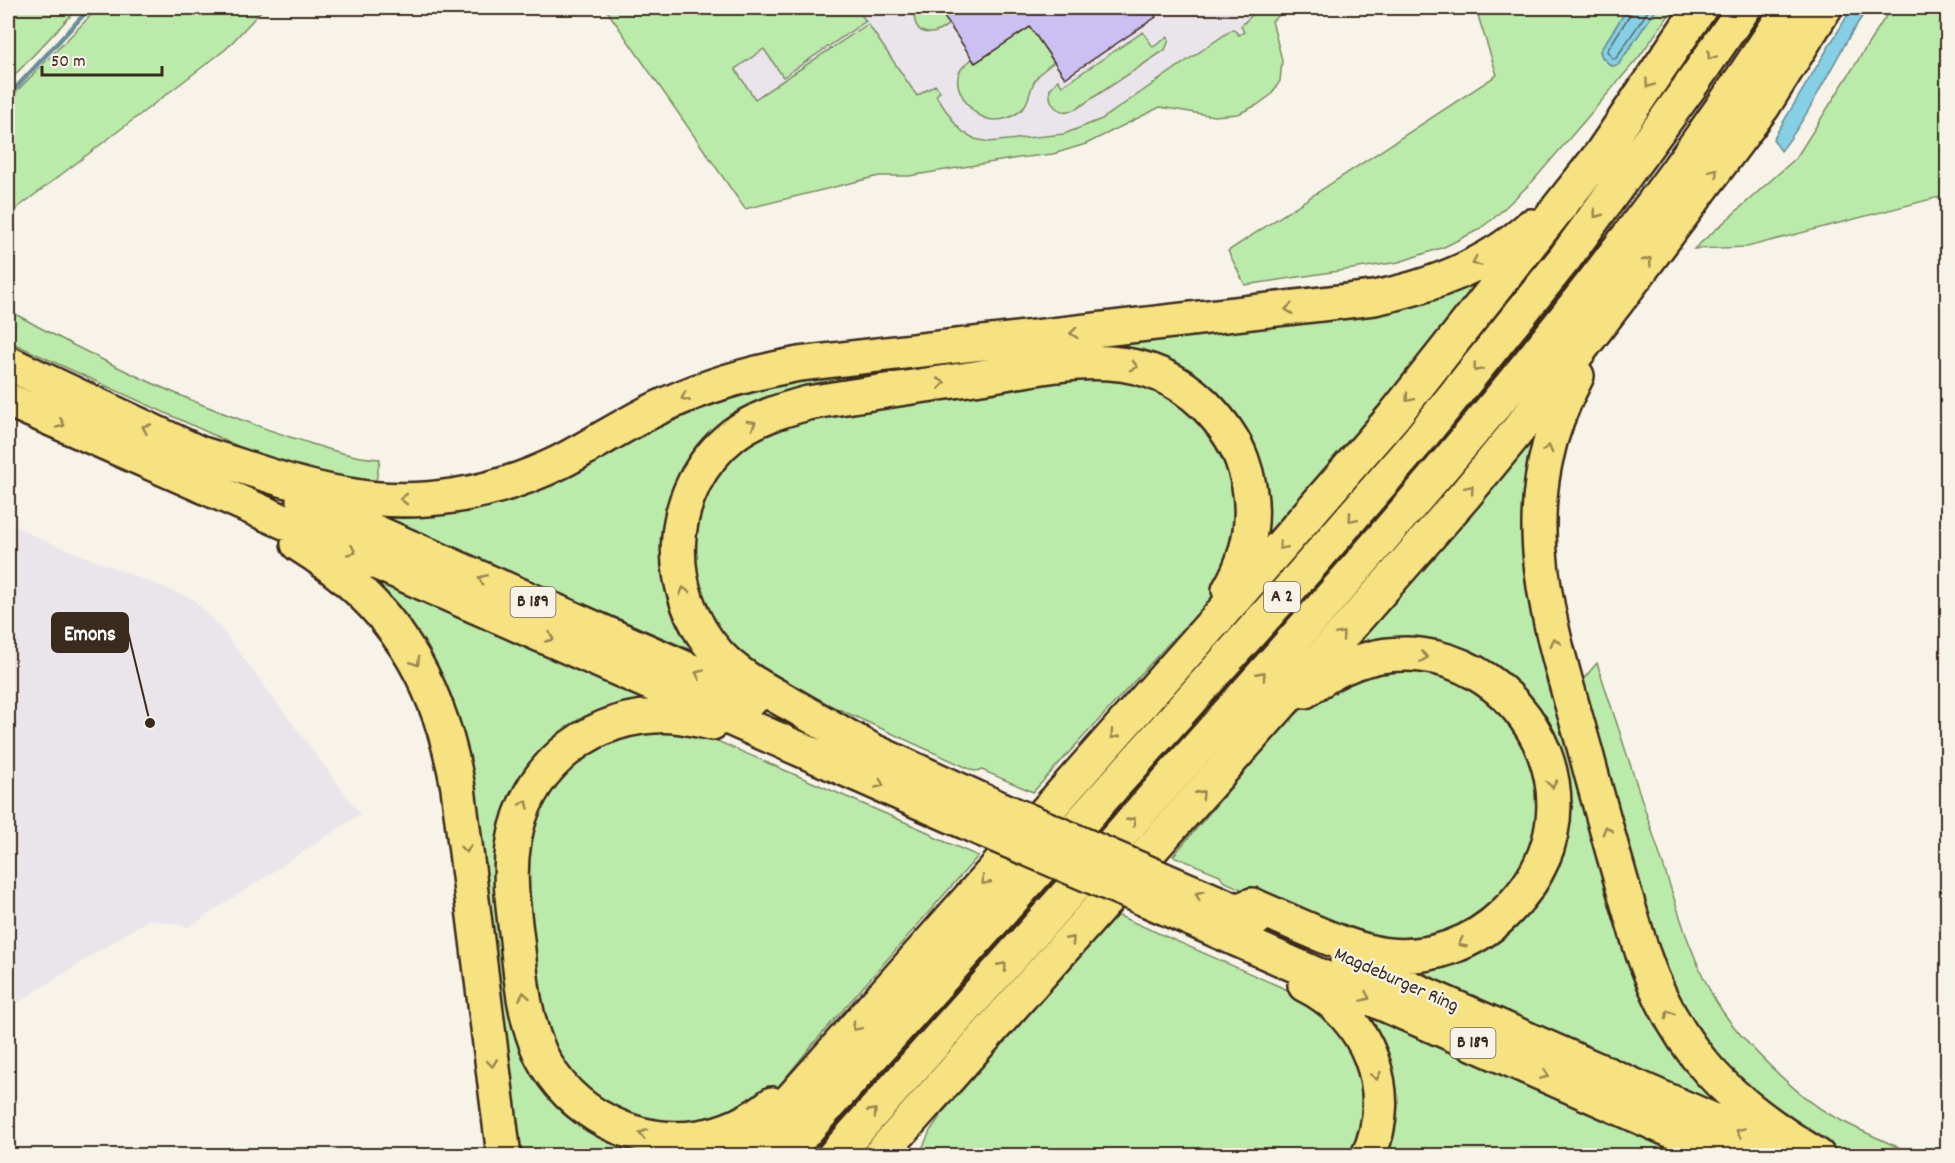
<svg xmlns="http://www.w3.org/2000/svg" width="1955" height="1163" viewBox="0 0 1955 1163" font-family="Dekko,sans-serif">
  <rect width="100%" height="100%" fill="#f7f3e8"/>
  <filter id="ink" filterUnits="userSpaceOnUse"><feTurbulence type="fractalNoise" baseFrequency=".0167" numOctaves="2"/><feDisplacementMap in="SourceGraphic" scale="12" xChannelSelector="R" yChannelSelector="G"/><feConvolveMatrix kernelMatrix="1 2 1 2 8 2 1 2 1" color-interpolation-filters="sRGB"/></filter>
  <g filter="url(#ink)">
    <path fill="#eae4eb" d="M605 8H1289L1272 21 1282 60 1280 81 1271 95 1257 105 1238 114 1214 116 1160 107 1086 144 1053 154 1018 158 909 176H879L745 209Z
      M8 523 43 540 193 599 224 632 360 814 189 927 149 919 8 1009Z"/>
    <path fill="#bbebaa" stroke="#7b8a64" stroke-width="1.5" d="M8 8H78L8 82Z
      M98 8H264L226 49 8 215V100Z
      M605 8H856L866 21 783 77 764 49 735 69 755 99 868 24 917 96 935 85 940 91 936 96 956 125 963 132 975 139 989 142 1064 134 1102 119 1233 29 1239 35 1244 32 1241 26 1259 8H1289L1272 21 1282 60 1280 81 1271 95 1257 105 1238 114 1214 116 1160 107 1086 144 1053 154 1018 158 909 176H879L745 209Z
      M917 8H938L949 24C944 28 938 33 931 33 916 34 911 18 917 8Z
      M1478 8H1628L1600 51 1602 57 1611 66 1618 65 1657 8H1674L1639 57 1533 181 1493 219 1476 231 1444 247 1399 262 1245 285 1228 251 1497 75 1479 19Z
      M1891 8H1947V195L1747 247 1694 249 1796 158Z
      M1030 27 1054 62C1046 68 1039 73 1034 82 1026 100 1030 109 1008 118 1001 120 992 121 985 118 970 113 953 88 959 73 962 66 967 63 972 59L975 63Z
      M1143 32 1153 47 1168 37 1169 40 1165 50 1076 109C1060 116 1048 106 1050 89L1058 80 1062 86Z
      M1505 260 1256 561 1264 530 1176 368 804 393 684 480 705 656 376 514 749 389Z
      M8 310C97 360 190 404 287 436 317 445 349 458 380 459L375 487 266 459 8 341Z
      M1064 373 1165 386 1226 446 1241 535 1212 602 1181 630 1033 792 982 770 974 771 773 679 721 639 692 586 695 506 736 446 803 414Z
      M1536 422 1537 456 1604 852 1726 1108 1406 966 1424 963 1555 858 1510 682 1341 657Z
      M365 576 660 706 607 714 496 856 495 877 496 903 557 1102 738 1137 726 1155H516L472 820Z
      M1402 663 1488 693 1537 760 1539 838 1487 915 1416 944 1326 927 1223 881 1220 875 1173 856 1287 722 1319 695Z
      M1597 663 1686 935C1696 960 1706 987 1721 1009 1742 1041 1796 1095 1829 1114 1857 1130 1887 1142 1916 1155H1839L1802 1138 1766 1115 1673 1010 1575 689Z
      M631 729 701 734 930 833 934 837 978 856 813 1044 774 1092 708 1127 630 1120 568 1078 535 1001 521 840 558 770Z
      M1117 915 1299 995 1330 1014 1367 1080 1357 1155 919 1156 930 1131 943 1112Z
      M1361 1014 1685 1155H1382Z"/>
    <path fill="#86d0e6" stroke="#688e96" stroke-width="1.5" d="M1628 8H1657L1618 65 1611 66 1602 57 1600 51Z
      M1852 8H1868C1835 53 1816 107 1781 151L1773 139Z"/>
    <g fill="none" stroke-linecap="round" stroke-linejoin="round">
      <path stroke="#596c6e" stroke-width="1.5" d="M1632 8 1631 13 1607 51 1613 59 1616 58 1650 8"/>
      <path stroke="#688e96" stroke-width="4.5" d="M8 96 90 8"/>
    </g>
    <path fill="#ccc0f2" stroke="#3b2a1e" stroke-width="1.5" d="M938 8H1150L1156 17 1065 78 1030 27 975 63Z"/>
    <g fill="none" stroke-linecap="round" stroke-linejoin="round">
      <g stroke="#3b2a1e" stroke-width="38">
        <path id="highway" d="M8 363 218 462
          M1577 376C1507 505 1548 619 1585 750 1603 817 1621 884 1642 951 1677 1054 1728 1100 1818 1156
          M8 400 981 829
          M199 453C248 468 298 487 348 495 420 508 495 494 560 462 593 445 623 425 656 409 701 387 749 373 799 364L1374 298C1430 287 1488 265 1531 226
          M303 500 753 698
          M298 544C392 602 439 679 458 788L504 1156
          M712 723C693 719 674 714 654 716 584 720 525 772 514 841 508 875 513 907 517 940 521 979 524 1019 541 1055 569 1113 636 1147 699 1137 726 1133 751 1121 772 1104
          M847 739 999 808
          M868 748C841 733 815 718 789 703 764 689 738 676 718 654 661 591 665 489 733 435 755 418 782 410 808 403 863 394 919 386 975 378 1054 366 1138 340 1204 404 1220 420 1234 438 1242 460 1258 505 1253 549 1229 590
          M1162 879 1256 919
          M1145 899 1729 1156
          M1236 911 1252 905C1291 921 1349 951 1388 955 1431 959 1473 944 1504 914 1643 781 1464 568 1305 691
          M1347 960 1781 1150
          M1305 985C1367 1015 1398 1092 1368 1156
          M741 1156 1260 570 1393 417 1601 154 1700 8
          M783 1156 1286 593 1417 442 1565 258 1691 85 1744 8
          M834 1156C964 1010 1094 864 1224 718 1426 492 1624 263 1789 8
          M879 1156 1365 609 1465 495 1515 434 1616 303 1764 105 1825 8"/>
      </g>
      <use href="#highway" stroke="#f6e281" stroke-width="33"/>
      <g stroke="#3b2a1e" stroke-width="38" stroke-linecap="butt">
        <path id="highway-bridge" d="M999 808 1162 879
          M981 829 1145 899"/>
      </g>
      <use href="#highway-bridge" stroke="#f6e281" stroke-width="33"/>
    </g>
    <defs><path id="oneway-chevron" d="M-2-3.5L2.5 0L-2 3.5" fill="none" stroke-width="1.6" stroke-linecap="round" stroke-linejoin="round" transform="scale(1.5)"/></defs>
    <g stroke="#988650">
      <use href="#oneway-chevron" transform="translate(1711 56) rotate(124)"/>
      <use href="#oneway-chevron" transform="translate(1649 84) rotate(124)"/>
      <use href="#oneway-chevron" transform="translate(1714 172) rotate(-53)"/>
      <use href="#oneway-chevron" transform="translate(1597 214) rotate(127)"/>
      <use href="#oneway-chevron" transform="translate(1648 261) rotate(-53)"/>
      <use href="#oneway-chevron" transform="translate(1476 262) rotate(153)"/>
      <use href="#oneway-chevron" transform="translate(1289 309) rotate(174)"/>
      <use href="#oneway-chevron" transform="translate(1074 333) rotate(174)"/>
      <use href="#oneway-chevron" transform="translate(1134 366) rotate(14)"/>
      <use href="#oneway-chevron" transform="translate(1477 368) rotate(129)"/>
      <use href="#oneway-chevron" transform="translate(941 383) rotate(-9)"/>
      <use href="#oneway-chevron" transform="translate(685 397) rotate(157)"/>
      <use href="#oneway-chevron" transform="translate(1409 398) rotate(130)"/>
      <use href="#oneway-chevron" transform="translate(61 424) rotate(24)"/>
      <use href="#oneway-chevron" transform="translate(752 424) rotate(-29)"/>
      <use href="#oneway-chevron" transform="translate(146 428) rotate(-155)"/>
      <use href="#oneway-chevron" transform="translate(1548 449) rotate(-76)"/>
      <use href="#oneway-chevron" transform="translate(1470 489) rotate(-50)"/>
      <use href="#oneway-chevron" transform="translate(404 499) rotate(180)"/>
      <use href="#oneway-chevron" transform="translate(1352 518) rotate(131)"/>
      <use href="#oneway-chevron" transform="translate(1282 546) rotate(131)"/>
      <use href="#oneway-chevron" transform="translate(352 551) rotate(24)"/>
      <use href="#oneway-chevron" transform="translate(482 579) rotate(-156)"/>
      <use href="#oneway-chevron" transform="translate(684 591) rotate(-105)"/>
      <use href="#oneway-chevron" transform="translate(1341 635) rotate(-49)"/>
      <use href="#oneway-chevron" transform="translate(550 638) rotate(24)"/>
      <use href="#oneway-chevron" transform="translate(1555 642) rotate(-104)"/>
      <use href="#oneway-chevron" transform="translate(1424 657) rotate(8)"/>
      <use href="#oneway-chevron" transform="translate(416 662) rotate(59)"/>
      <use href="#oneway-chevron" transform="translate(699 674) rotate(-156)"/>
      <use href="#oneway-chevron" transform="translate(1262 675) rotate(-48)"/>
      <use href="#oneway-chevron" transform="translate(1114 735) rotate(131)"/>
      <use href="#oneway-chevron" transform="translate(880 784) rotate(24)"/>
      <use href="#oneway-chevron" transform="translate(1552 784) rotate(82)"/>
      <use href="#oneway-chevron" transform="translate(1201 794) rotate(-48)"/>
      <use href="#oneway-chevron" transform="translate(525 804) rotate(-66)"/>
      <use href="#oneway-chevron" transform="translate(1132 821) rotate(-48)"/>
      <use href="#oneway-chevron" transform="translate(1607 830) rotate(-106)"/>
      <use href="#oneway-chevron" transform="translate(466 849) rotate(83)"/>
      <use href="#oneway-chevron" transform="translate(985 881) rotate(131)"/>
      <use href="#oneway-chevron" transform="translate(1199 895) rotate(-157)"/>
      <use href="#oneway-chevron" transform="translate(1071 940) rotate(-48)"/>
      <use href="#oneway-chevron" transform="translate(1462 943) rotate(155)"/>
      <use href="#oneway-chevron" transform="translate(1003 966) rotate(-48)"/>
      <use href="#oneway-chevron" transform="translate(524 996) rotate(-99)"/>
      <use href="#oneway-chevron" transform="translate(1366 997) rotate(24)"/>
      <use href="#oneway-chevron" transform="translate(1669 1014) rotate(-118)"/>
      <use href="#oneway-chevron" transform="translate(856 1027) rotate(131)"/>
      <use href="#oneway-chevron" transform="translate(492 1063) rotate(83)"/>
      <use href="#oneway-chevron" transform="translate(1545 1075) rotate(24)"/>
      <use href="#oneway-chevron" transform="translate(1376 1076) rotate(77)"/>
      <use href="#oneway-chevron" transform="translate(873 1112) rotate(-48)"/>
      <use href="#oneway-chevron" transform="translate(1740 1132) rotate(-156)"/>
      <use href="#oneway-chevron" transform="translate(643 1134) rotate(-167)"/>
    </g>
  </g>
  <g text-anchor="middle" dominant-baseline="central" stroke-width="4.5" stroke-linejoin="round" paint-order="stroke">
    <g fill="#f7f3e8" stroke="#73665b" stroke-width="1.5">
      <rect x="1264" y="582" width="36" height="30" rx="4.5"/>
      <rect x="510.5" y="587" width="45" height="30" rx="4.5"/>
      <rect x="1450.5" y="1028" width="45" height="30" rx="4.5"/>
    </g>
    <g font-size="18" font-weight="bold" fill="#3b2a1e">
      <text x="1282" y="597">A 2</text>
      <text x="533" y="602">B 189</text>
      <text x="1473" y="1043">B 189</text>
    </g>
    <g font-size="20" fill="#3b2a1e" stroke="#f7f3e8">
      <text transform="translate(1396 981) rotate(24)">Magdeburger Ring</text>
    </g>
  </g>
  <path fill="none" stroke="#3b2a1e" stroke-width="2" d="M150 723L128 632"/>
  <circle fill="#3b2a1e" stroke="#f7f3e8" stroke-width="2" cx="150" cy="723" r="6"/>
  <rect fill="#3b2a1e" stroke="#3b2a1e" stroke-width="2" x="52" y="613" width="76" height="39" rx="6"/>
  <g font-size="21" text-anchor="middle" font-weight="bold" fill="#fff">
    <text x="90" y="640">Emons</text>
  </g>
  <rect width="1955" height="1163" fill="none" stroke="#f7f3e8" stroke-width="30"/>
  <rect x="15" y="15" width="1925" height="1133" fill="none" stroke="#3b2a1e" stroke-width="2" filter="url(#ink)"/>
  <path d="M42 66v9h120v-9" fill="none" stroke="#3b2a1e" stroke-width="3"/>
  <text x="51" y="66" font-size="18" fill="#3b2a1e" stroke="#f7f3e8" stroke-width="4.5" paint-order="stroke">50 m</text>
</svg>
